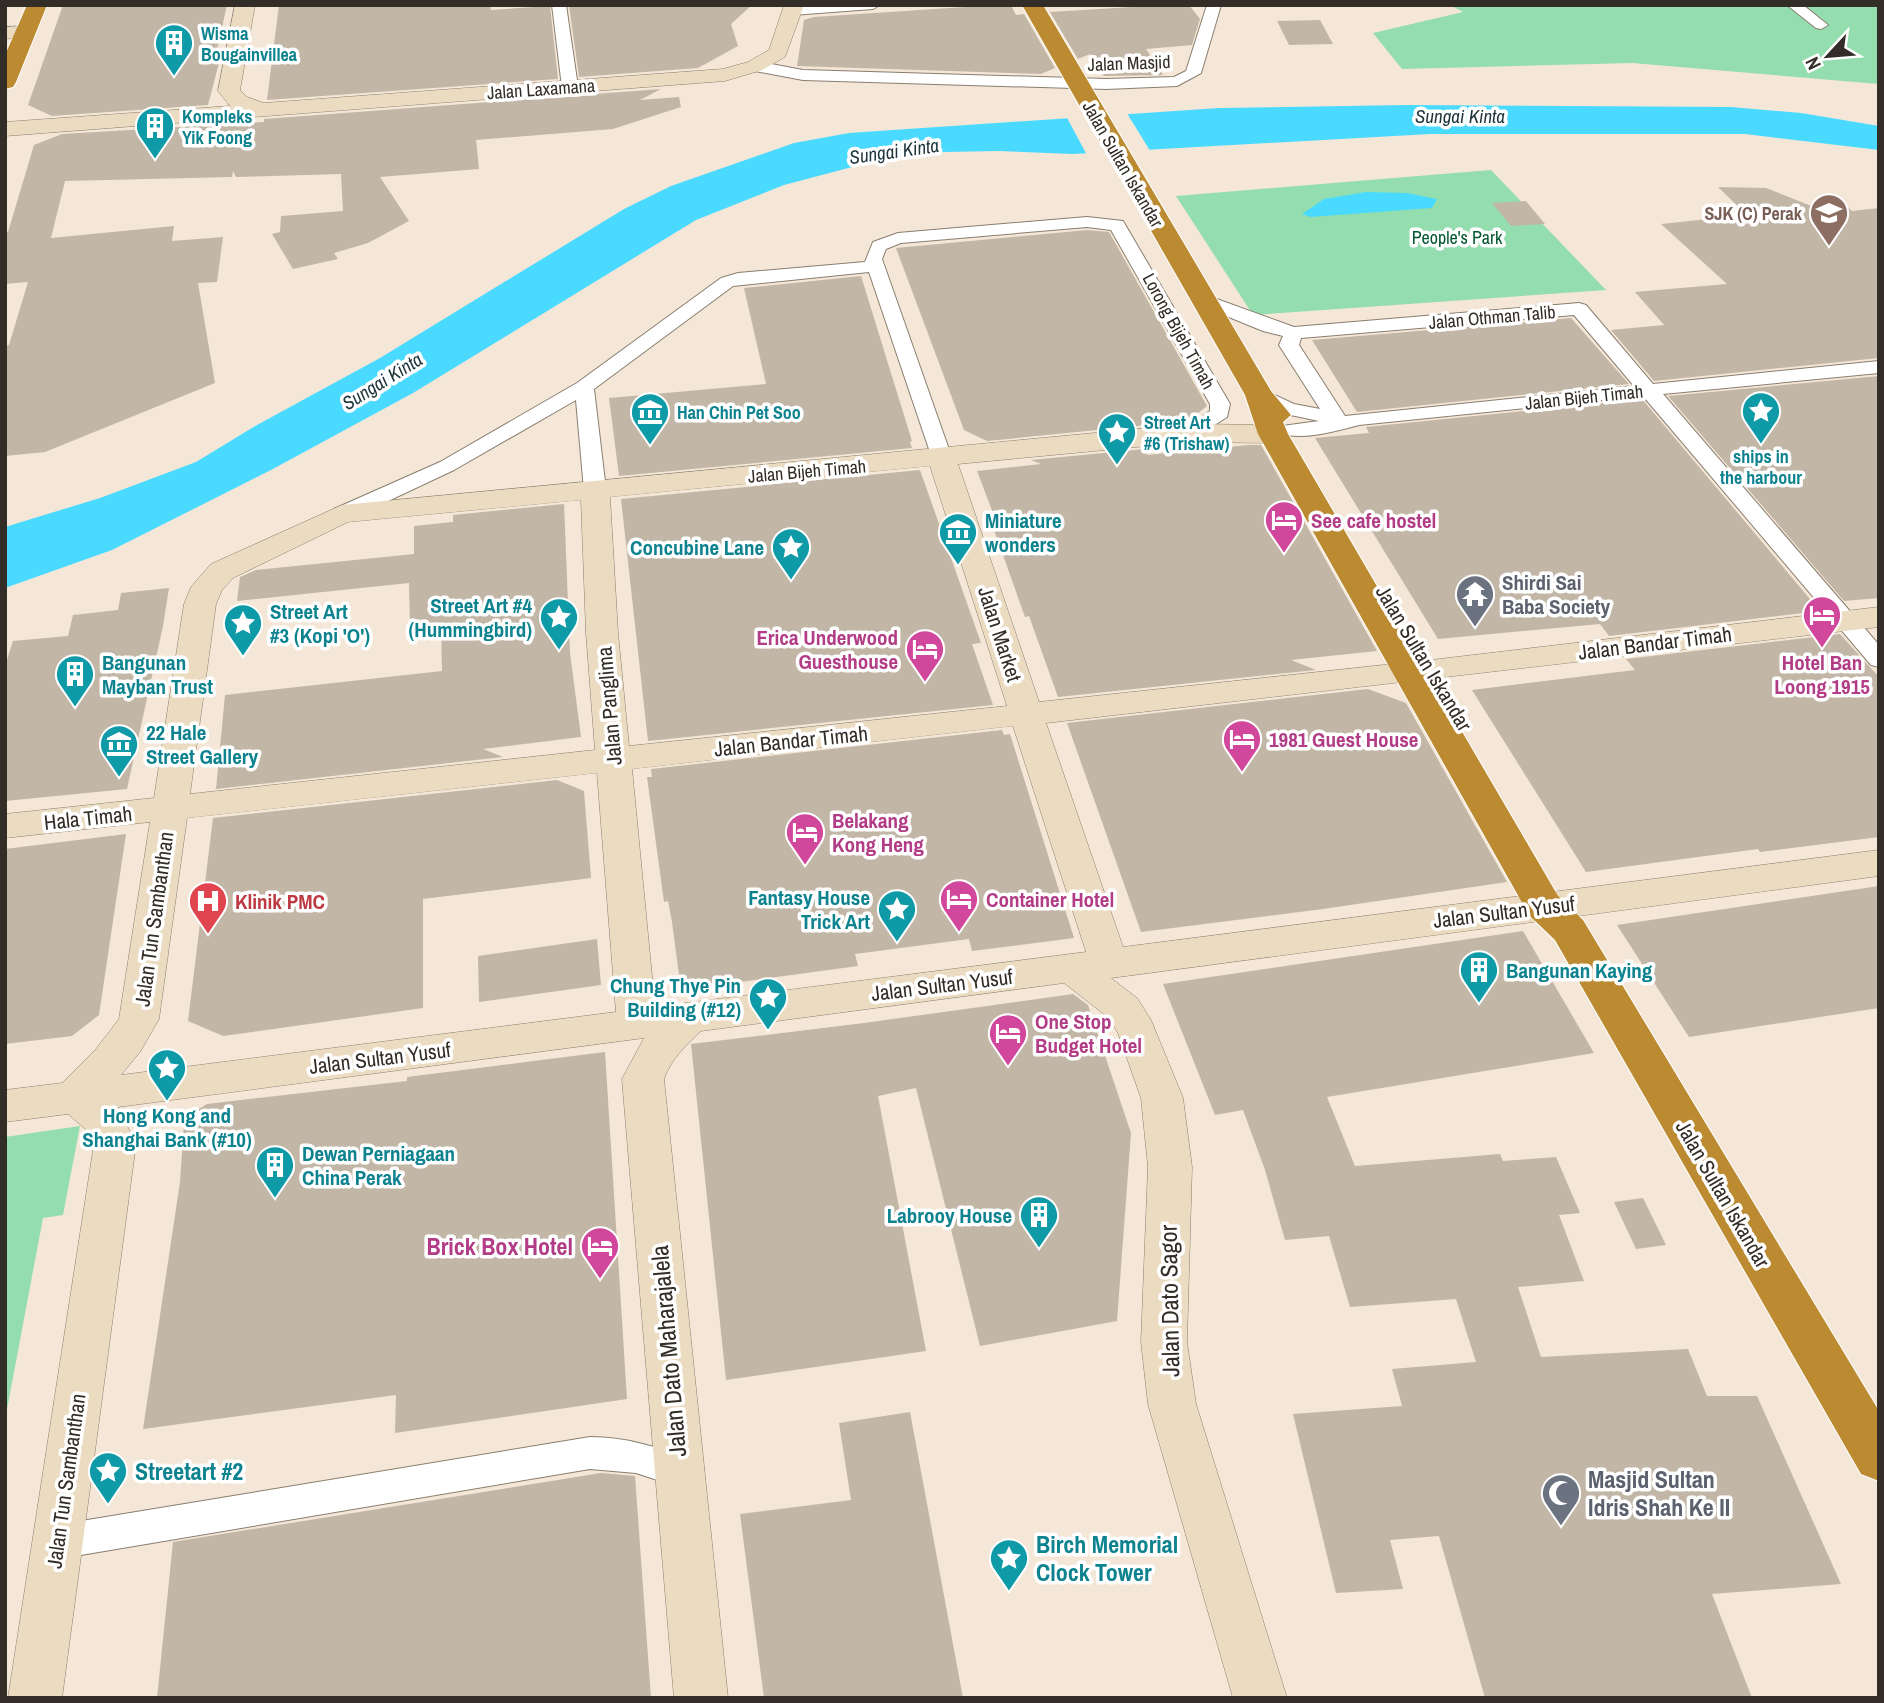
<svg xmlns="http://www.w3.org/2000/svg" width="1884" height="1703" viewBox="0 0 1884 1703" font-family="'Archivo Narrow',sans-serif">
  <rect width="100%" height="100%" fill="#f4e7d7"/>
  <path fill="#94ddaf" d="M1450 5H1879V84L1632 63 1402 69 1373 33 1463 12Z
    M1491 170 1606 290 1253 315 1176 196Z
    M80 1126 63 1215 43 1218 5 1420V1137Z"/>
  <path fill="#4adaff" d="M1407 105 1731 107 1801 113 1879 126V150L1745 134H1430L1073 154 998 151 944 152 871 162 784 185 696 220 413 393 271 470 112 550 5 588V527L100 498 196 462 257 425 380 358 624 209 671 186 794 143 849 133 1219 108Z
    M1366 192 1407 193 1437 199 1432 208 1311 217 1302 214 1324 199Z"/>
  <path fill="#f4e7d7" d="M1125 110 1152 154 1088 157 1065 114Z"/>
  <path fill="#c2b6a6" d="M63 5H227L214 63H219L208 105 52 116 28 105Z
    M279 5H490L491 10 550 6 558 79 267 100Z
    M569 5H752L731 24 738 46 698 68 579 77Z
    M995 5H1011L1016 15 1024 14 1055 68 1041 74 797 66 804 20 814 17Z
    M1131 5H1189L1200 19 1192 45 1146 49 1163 75 1104 76 1090 54 1078 59 1050 12 1132 7Z
    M1320 20 1333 44 1289 45 1277 21Z
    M661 89 640 100 679 97 681 107 613 129 476 140 479 169 380 177 409 221 368 243 334 253 338 259 293 269 272 234 280 232 281 216 343 211 341 174 236 177 233 171 232 177 65 181 51 238 174 226 172 241 223 237 217 282 198 283 215 383 45 452 5 456V346L9 345 28 282 5 284V232H8L34 145 62 134 264 122V119Z
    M1718 187 1766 188 1819 209 1847 206 1852 211 1879 208V358L1654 381 1611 330 1664 325 1635 292 1727 284 1661 224 1747 215Z
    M1526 201 1545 224 1511 226 1492 203Z
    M1087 230 1109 232 1207 406 1188 421 987 441 964 430 896 248Z
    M861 276 912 441 910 442 912 448 619 476 609 398 766 384 744 288Z
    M1571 318 1629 384 1357 412 1312 340Z
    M1879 376V598L1844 601 1668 396Z
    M1642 399 1820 611 1609 636 1600 624 1438 639 1315 438 1369 433 1366 427Z
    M1248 445H1261L1377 651 1291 660 1316 670 1058 697 1029 616 1025 617 988 513H993L977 471 1041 464 1031 460 1155 448 1146 455Z
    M920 470 981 643 972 644 993 705 648 741 621 499Z
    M564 504 570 653 581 737 483 749 503 757 216 789 225 695 442 671 441 623 410 626 409 583 237 601 240 577 256 570 414 554V526L453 522V515Z
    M169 588 163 626 127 789 5 801V666L13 641 68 636 73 615 118 610 121 593Z
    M1840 634 1879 677V837L1760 852 1758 849 1586 872 1472 690 1635 670 1626 659Z
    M1368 689 1406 703 1507 882 1323 909 1141 932 1067 723Z
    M1002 730 1004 735 1010 734 1074 938 972 951 969 939 855 954 858 966 681 990 672 922 668 901 664 902 647 777H652L651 769Z
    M557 780 584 791 591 878 423 899V1008L223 1036 188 1021 213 818Z
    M126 834 99 1015 72 1036 5 1044V849Z
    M1879 886V1008L1689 1037 1617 925Z
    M1523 931 1594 1053 1327 1097 1355 1166 1500 1154 1503 1161 1556 1157 1580 1213 1559 1215 1584 1281 1518 1287 1541 1357 1688 1349 1707 1396H1757L1841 1584 1712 1594 1752 1698H1485L1439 1536 1390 1540 1403 1589 1336 1593 1293 1414 1402 1406 1392 1369 1476 1362 1456 1299 1350 1307 1329 1236 1285 1240 1265 1170 1243 1110 1215 1115 1163 984Z
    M597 939 601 985 479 1002 478 956Z
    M1073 994 1088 1005 1131 1133 1117 1321 980 1346 916 1088 878 1096 926 1351 726 1380 691 1044 864 1023Z
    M605 1052 627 1399 395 1433 396 1395 143 1429 180 1182 184 1123 194 1112 207 1104 407 1081V1077Z
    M1643 1198 1666 1245 1636 1249 1614 1202Z
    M910 1412 963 1698H764L740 1514 851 1500 839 1423Z
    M601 1473 635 1476 651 1698H157L173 1542Z"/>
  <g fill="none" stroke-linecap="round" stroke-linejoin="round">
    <g stroke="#897e6f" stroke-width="2">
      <path id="street" d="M552 5H566L578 87 570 92 562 87Z
        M812 5H880L873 9 792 15 785 11 792 7Z
        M1207 5H1221L1201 73 1177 86 1106 89 803 80 755 71 747 66 755 61 803 70 1106 79 1174 77 1186 71Z
        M1787 5H1803L1828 25 1821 29 1816 28Z
        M1087 217 1123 221 1230 404 1227 417 1196 437H1182L1179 433 1210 411V404L1111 230 1087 227 901 243 886 249 882 259 952 458 949 462H935L932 458 869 272 733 286 594 389 606 490 602 494H588L584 490 576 400 454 470 350 519H334L331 514 334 509 440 462 577 383 721 278 738 273 865 262 873 242 898 233Z
        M1203 294 1294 327 1579 303 1586 305 1653 384 1879 361V373L1663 394 1879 645V667L1871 665 1643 396 1359 425C1336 431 1305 440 1282 434L1279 430 1282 426 1319 421 1281 413 1252 399 1249 395 1252 391H1266L1294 404 1320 409 1279 345 1283 336 1263 331 1197 304 1194 300 1197 296ZM1574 315 1634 386 1345 416 1299 345 1301 338Z
        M590 1437C626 1437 658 1447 691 1460L697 1471 691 1482 679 1487 636 1473 590 1469 57 1559 44 1554 39 1542 44 1530 57 1525Z"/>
    </g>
    <g stroke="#897e6f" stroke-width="1">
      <path id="secondary" d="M235 5H255L240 90 247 97 264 103 723 69 748 62 769 50 784 5H804L785 57 762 70 725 81 5 136V122L230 106 218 91Z
        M25 26 32 28 35 32 32 36 5 39V27Z
        M1189 424 1273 425 1283 428 1287 434 1283 440 1273 443 1189 442 958 464 1039 702 1411 662 1419 664 1431 660 1879 607V627L1046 723 1123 947 1879 850V876L1111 978 1137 998 1151 1020 1183 1098 1192 1167 1187 1342 1196 1404 1287 1698H1233L1148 1404 1141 1342 1148 1167 1141 1098 1118 1033 1109 1018 1064 983 701 1031C686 1045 671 1059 664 1079L728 1698H674L622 1079 644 1038 118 1107 136 1144 62 1698H8L94 1144 90 1133 68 1114 5 1122V1090L62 1083 96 1049 119 1019 150 822 5 838V814L154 798 184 604 191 587 211 564 342 505ZM930 466 1007 706 629 746 618 633 610 497ZM581 500 586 633 595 750 190 794 216 604 222 590 233 578 348 522ZM1013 726 1086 952 655 1007 632 769ZM597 773 616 1012 121 1075 140 1052 159 1019 187 818Z"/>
    </g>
    <g stroke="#fff" stroke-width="2">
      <path id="highway" d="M27 5H47L16 82 13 87 5 89V55Z
        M1022 5H1043L1271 391 1291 415 1283 422 1288 434 1558 896 1583 920 1879 1411V1481L1861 1474 1555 940 1530 916 1524 906 1258 434 1245 395Z"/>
    </g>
    <use href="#street" fill="#fff" fill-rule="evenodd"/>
    <use href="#secondary" fill="#ebdcc1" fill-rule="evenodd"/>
    <use href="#highway" fill="#bb8a31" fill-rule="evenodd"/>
  </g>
  <defs>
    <g id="building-pin" transform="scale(2.0125)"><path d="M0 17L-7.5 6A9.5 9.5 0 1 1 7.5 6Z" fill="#0f9aa8" stroke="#fff"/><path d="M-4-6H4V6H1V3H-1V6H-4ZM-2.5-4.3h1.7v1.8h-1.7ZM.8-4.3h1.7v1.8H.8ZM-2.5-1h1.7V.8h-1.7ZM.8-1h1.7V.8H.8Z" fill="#fff"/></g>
    <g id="school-pin" transform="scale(2.0125)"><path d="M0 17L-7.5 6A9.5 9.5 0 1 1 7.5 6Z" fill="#8d6e63" stroke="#fff"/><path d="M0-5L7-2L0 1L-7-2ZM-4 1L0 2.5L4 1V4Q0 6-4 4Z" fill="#fff"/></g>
    <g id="sight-pin" transform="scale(2.0125)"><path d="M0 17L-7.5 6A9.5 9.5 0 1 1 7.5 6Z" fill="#0f9aa8" stroke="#fff"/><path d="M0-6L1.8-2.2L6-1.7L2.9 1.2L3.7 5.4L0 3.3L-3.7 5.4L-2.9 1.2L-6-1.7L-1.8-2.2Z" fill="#fff"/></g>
    <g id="museum-pin" transform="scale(2.0125)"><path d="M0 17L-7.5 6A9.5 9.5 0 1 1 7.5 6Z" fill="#0f9aa8" stroke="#fff"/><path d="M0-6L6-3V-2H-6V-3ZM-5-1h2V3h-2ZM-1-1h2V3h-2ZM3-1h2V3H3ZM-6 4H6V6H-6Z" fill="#fff"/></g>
    <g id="hotel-pin" transform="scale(2.0125)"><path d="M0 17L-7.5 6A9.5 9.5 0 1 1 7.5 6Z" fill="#d1479c" stroke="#fff"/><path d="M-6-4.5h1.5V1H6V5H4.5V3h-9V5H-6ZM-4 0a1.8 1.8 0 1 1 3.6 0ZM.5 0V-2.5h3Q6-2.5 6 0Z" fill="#fff"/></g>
    <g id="temple-pin" transform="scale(2.0125)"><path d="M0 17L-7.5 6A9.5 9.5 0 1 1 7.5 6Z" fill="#6b7280" stroke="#fff"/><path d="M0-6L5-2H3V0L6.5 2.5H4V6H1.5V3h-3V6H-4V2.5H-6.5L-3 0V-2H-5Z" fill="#fff"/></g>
    <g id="hospital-pin" transform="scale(2.0125)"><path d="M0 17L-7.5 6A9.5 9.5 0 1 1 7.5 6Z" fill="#e0444e" stroke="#fff"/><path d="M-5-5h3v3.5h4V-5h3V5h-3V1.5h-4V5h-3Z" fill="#fff"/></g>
    <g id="mosque-pin" transform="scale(2.0125)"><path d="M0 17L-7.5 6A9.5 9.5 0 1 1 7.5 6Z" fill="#6b7280" stroke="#fff"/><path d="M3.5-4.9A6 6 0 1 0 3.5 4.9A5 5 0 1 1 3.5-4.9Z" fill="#fff"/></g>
  </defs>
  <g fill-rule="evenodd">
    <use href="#building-pin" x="174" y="43"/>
    <use href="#building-pin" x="155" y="126"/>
    <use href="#school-pin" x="1829" y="213"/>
    <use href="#sight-pin" x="1761" y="411"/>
    <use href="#museum-pin" x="650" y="412"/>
    <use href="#sight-pin" x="1117" y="432"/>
    <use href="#hotel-pin" x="1284" y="520"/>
    <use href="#museum-pin" x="958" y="532"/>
    <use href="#sight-pin" x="791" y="547"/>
    <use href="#temple-pin" x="1475" y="594"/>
    <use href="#hotel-pin" x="1822" y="615"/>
    <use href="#sight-pin" x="559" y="617"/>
    <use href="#sight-pin" x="243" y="623"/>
    <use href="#hotel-pin" x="925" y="649"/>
    <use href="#building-pin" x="75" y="674"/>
    <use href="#hotel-pin" x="1242" y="739"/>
    <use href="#museum-pin" x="119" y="744"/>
    <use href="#hotel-pin" x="805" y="832"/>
    <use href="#hotel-pin" x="959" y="899"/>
    <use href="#hospital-pin" x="208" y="901"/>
    <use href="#sight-pin" x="897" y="909"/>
    <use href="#building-pin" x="1479" y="970"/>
    <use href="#sight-pin" x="768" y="997"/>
    <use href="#hotel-pin" x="1008" y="1033"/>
    <use href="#sight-pin" x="167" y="1068"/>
    <use href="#building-pin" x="275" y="1165"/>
    <use href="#building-pin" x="1039" y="1215"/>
    <use href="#hotel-pin" x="600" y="1246"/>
    <use href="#sight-pin" x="108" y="1471"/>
    <use href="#mosque-pin" x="1561" y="1493"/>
    <use href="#sight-pin" x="1009" y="1558"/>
  </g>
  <g text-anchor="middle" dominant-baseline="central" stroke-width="7" stroke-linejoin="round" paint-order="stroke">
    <g font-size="18" font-weight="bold" fill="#0d838f" stroke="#fff" text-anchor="start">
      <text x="201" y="33">Wisma<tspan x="201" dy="21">Bougainvillea</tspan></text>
      <text x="182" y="116">Kompleks<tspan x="182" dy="21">Yik Foong</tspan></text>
      <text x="677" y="412">Han Chin Pet Soo</text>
      <text x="1144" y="422">Street Art<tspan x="1144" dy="21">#6 (Trishaw)</tspan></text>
      <text x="1761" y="456" text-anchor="middle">ships in<tspan x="1761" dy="21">the harbour</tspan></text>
    </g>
    <g font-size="18" fill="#322d27" stroke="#fff">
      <text transform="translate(1129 63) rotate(-2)">Jalan Masjid</text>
      <text transform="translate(541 89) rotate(-4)">Jalan Laxamana</text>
      <text transform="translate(1123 164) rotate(60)">Jalan Sultan Iskandar</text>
      <text transform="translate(1492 317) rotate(-5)">Jalan Othman Talib</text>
      <text transform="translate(1179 331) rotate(61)">Lorong Bijeh Timah</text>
      <text transform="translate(1584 397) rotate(-6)">Jalan Bijeh Timah</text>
      <text transform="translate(807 471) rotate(-5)">Jalan Bijeh Timah</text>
    </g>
    <g font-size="18" font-weight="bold" fill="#785e54" stroke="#fff" text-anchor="end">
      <text x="1802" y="213">SJK (C) Perak</text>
    </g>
    <g font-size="18" fill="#00542e" stroke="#fff">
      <text x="1457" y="237">People's Park</text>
    </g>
    <g font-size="19" font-style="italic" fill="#1d343b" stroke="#fff">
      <text x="1460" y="116">Sungai Kinta</text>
      <text transform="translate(894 151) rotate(-8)">Sungai Kinta</text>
      <text transform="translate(382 381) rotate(-32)">Sungai Kinta</text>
    </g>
    <g font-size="21" font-weight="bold" fill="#0d838f" stroke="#fff" text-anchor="start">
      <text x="985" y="520">Miniature<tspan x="985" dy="24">wonders</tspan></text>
      <text x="764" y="547" text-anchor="end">Concubine Lane</text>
      <text x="532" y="605" text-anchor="end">Street Art #4<tspan x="532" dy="24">(Hummingbird)</tspan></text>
      <text x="270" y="611">Street Art<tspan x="270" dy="24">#3 (Kopi 'O')</tspan></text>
      <text x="102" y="662">Bangunan<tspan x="102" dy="24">Mayban Trust</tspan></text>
      <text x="146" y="732">22 Hale<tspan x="146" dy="24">Street Gallery</tspan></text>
      <text x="870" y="897" text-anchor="end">Fantasy House<tspan x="870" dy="24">Trick Art</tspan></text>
      <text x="1506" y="970">Bangunan Kaying</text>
      <text x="741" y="985" text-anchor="end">Chung Thye Pin<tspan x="741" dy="24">Building (#12)</tspan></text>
      <text x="167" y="1115" text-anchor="middle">Hong Kong and<tspan x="167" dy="24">Shanghai Bank (#10)</tspan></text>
      <text x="302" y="1153">Dewan Perniagaan<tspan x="302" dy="24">China Perak</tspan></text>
      <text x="1012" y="1215" text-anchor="end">Labrooy House</text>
    </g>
    <g font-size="21" font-weight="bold" fill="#b23c85" stroke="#fff" text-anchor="start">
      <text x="1311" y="520">See cafe hostel</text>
      <text x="898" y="637" text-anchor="end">Erica Underwood<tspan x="898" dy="24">Guesthouse</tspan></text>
      <text x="1822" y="662" text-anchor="middle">Hotel Ban<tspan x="1822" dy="24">Loong 1915</tspan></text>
      <text x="1269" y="739">1981 Guest House</text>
      <text x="832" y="820">Belakang<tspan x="832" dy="24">Kong Heng</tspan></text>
      <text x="986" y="899">Container Hotel</text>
      <text x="1035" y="1021">One Stop<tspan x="1035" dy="24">Budget Hotel</tspan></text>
    </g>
    <g font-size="21" font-weight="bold" fill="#5b616d" stroke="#fff" text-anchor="start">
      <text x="1502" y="582">Shirdi Sai<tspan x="1502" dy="24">Baba Society</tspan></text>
    </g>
    <g font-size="21" fill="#322d27" stroke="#fff">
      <text transform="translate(1000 634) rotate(72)">Jalan Market</text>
      <text transform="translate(1655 643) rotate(-7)">Jalan Bandar Timah</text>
      <text transform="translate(1424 658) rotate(59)">Jalan Sultan Iskandar</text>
      <text transform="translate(609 706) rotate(-95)">Jalan Panglima</text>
      <text transform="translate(791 741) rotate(-6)">Jalan Bandar Timah</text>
      <text transform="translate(88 818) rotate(-6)">Hala Timah</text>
      <text transform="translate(1504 912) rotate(-7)">Jalan Sultan Yusuf</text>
      <text transform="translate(154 919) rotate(-82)">Jalan Tun Sambanthan</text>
      <text transform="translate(942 985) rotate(-7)">Jalan Sultan Yusuf</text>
      <text transform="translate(380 1058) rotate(-7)">Jalan Sultan Yusuf</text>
      <text transform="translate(1723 1194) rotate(60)">Jalan Sultan Iskandar</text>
      <text transform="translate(66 1481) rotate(-82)">Jalan Tun Sambanthan</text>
    </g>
    <g font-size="21" font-weight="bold" fill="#be3a42" stroke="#fff" text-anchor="start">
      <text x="235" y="901">Klinik PMC</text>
    </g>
    <g font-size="24" font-weight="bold" fill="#b23c85" stroke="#fff" text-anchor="end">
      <text x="573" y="1246">Brick Box Hotel</text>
    </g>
    <g font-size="24" fill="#322d27" stroke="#fff">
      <text transform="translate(1169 1301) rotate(-91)">Jalan Dato Sagor</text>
      <text transform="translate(668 1351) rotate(-95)">Jalan Dato Maharajalela</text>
    </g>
    <g font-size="24" font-weight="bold" fill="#0d838f" stroke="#fff" text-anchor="start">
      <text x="135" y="1471">Streetart #2</text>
      <text x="1036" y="1544">Birch Memorial<tspan x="1036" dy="28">Clock Tower</tspan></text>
    </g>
    <g font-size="24" font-weight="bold" fill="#5b616d" stroke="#fff" text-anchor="start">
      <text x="1588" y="1479">Masjid Sultan<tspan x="1588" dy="28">Idris Shah Ke II</tspan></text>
    </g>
  </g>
  <rect width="1884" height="1703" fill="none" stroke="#322d27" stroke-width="14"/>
  <g transform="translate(1828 56) rotate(244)" stroke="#ffffff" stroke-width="5" paint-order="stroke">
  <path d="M0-5L12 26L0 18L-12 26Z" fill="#322d27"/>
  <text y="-10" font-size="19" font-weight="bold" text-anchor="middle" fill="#322d27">N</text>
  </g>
</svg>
